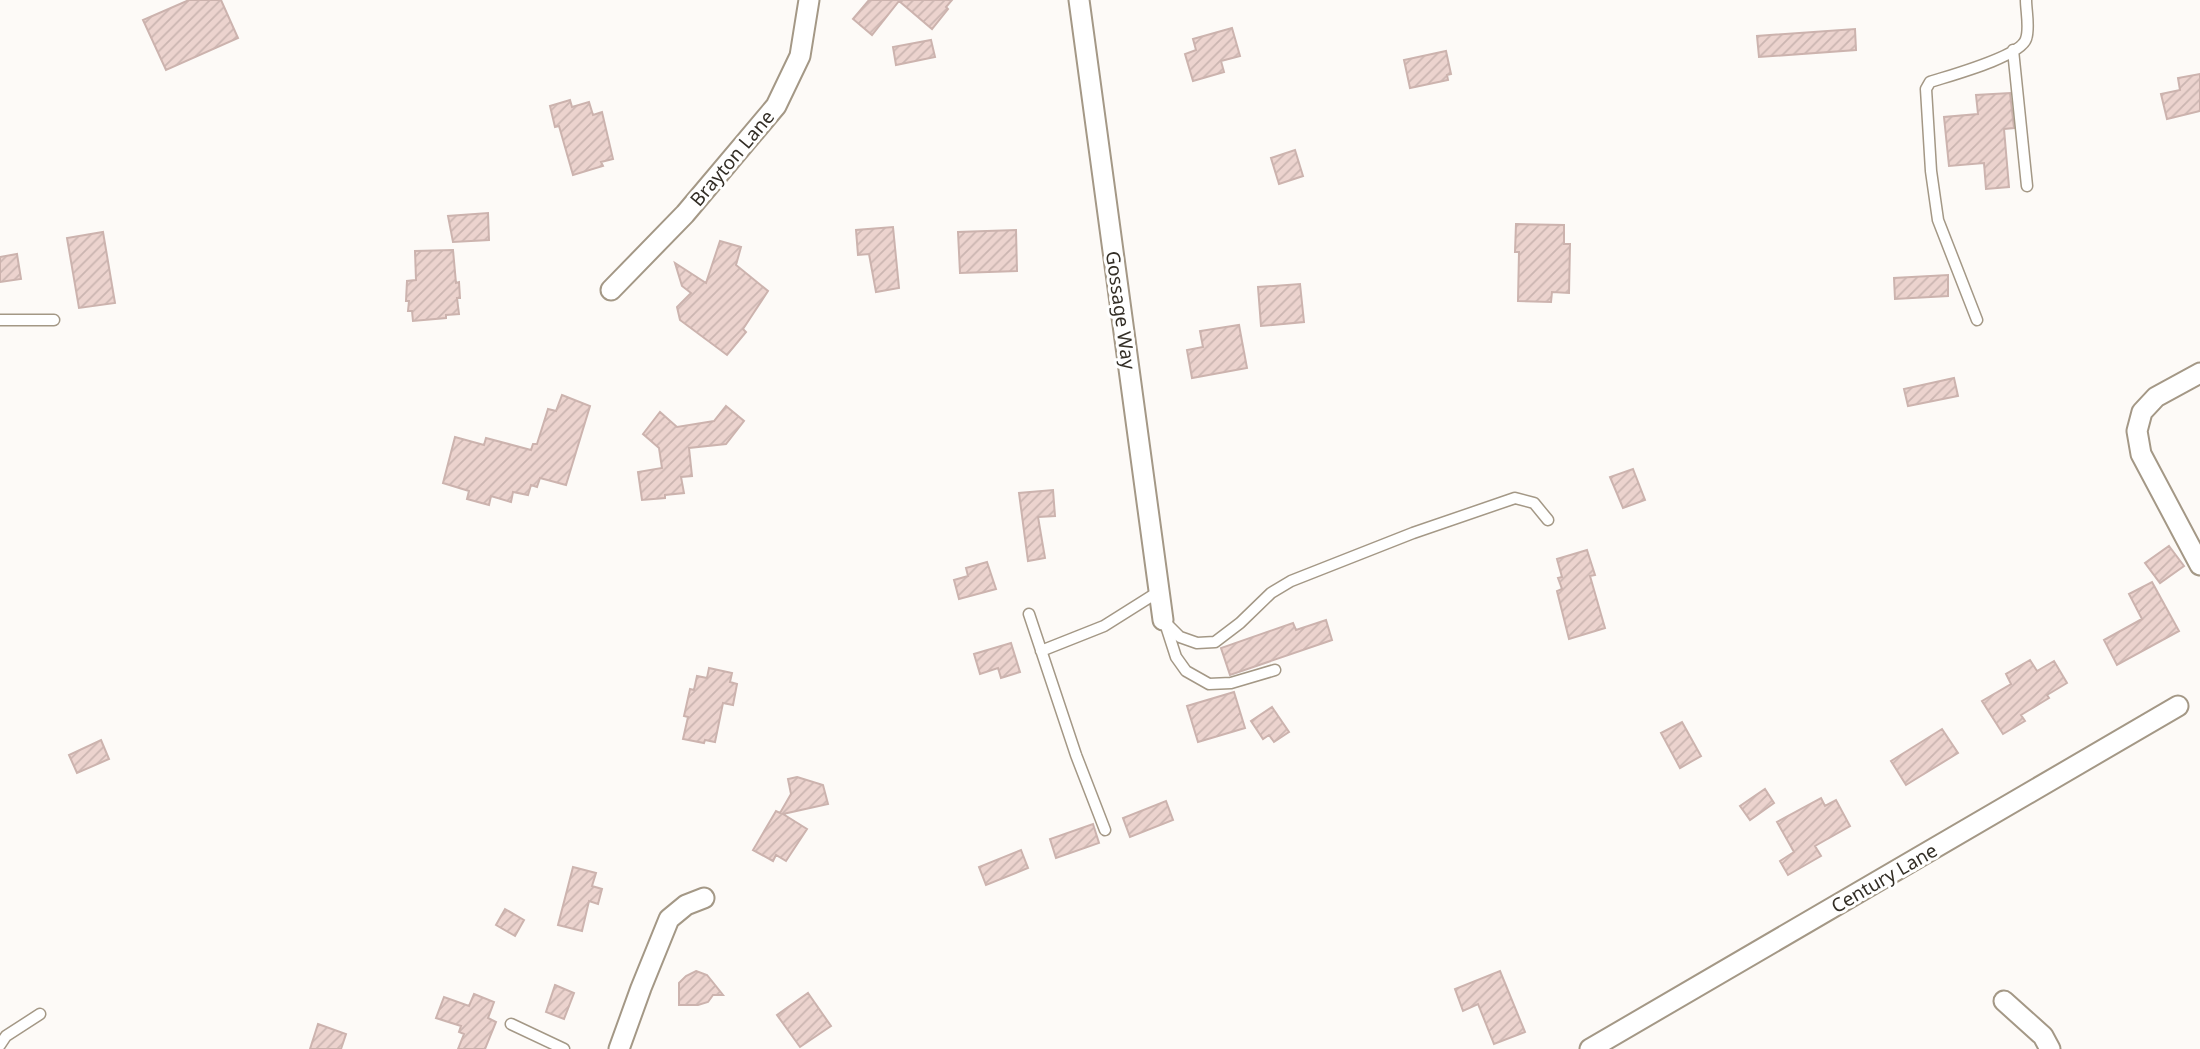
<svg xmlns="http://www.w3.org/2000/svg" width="2200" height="1049" viewBox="0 0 2200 1049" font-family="'Noto Sans',sans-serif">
  <defs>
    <pattern id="building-hatch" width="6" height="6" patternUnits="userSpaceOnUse" patternTransform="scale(1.75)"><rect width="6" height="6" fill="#ecd3ce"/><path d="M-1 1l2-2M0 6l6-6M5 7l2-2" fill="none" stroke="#cbb5b1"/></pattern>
  </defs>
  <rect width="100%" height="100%" fill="#fdfaf7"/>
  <path fill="url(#building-hatch)" stroke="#ccb3ae" stroke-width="2" d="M189 0H221L238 38 166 70 143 20Z
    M869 0H952L946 7 948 9 932 29 899 1 872 35 853 19Z
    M1232 28 1240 56 1221 61 1224 72 1193 81 1185 54 1196 50 1193 39Z
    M1855 29 1856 50 1759 57 1757 36Z
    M931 40 935 57 896 65 893 47Z
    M1446 51 1451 74 1447 75 1448 80 1410 88 1404 60Z
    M2200 74V111L2167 119 2161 94 2180 90 2178 78Z
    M2010 93 2014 128 2004 129 2009 187 1986 189 1984 163 1949 166 1944 117 1978 114 1976 95Z
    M570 100 572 107 589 102 593 115 602 112 613 159 601 162 603 166 573 175 559 126 555 127 550 106Z
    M1295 150 1303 176 1279 184 1271 158Z
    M488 213 489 240 453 242 448 216Z
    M1516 224 1564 225V244H1570L1569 293 1552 292 1551 302 1518 301 1519 252H1515Z
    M893 227 899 288 876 292 869 254 858 255 856 230Z
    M1016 230 1017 271 960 273 958 232Z
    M103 232 115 303 79 308 67 238Z
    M720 241 741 247 736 265 768 291 743 329 746 332 727 355 680 320 677 307 691 293 682 286 675 263 706 283Z
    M453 250 456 283 459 282 460 298H457L459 314 446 315V318L413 321 412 311H408L409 301H406L407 281 416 280 415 251Z
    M17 254 21 279 0 282V257Z
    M1948 275V296L1895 299 1894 278Z
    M1300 284 1304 322 1261 326 1258 287Z
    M1239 325 1247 368 1192 378 1187 350 1203 347 1200 331Z
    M1954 378 1958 396 1908 406 1904 389Z
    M562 395 590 406 566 485 540 478 537 487 531 485 528 495 513 492 511 502 491 496 489 505 467 499 469 491 443 483 455 437 484 445 486 438 531 450 533 444H537L548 409 556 411Z
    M726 406 744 421 726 444 689 448 692 476 681 477 684 493 665 495V498L642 500 638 472 662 468 659 448 643 434 660 412 677 427 714 421Z
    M1633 469 1645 500 1623 508 1610 477Z
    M1053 490 1055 516 1038 517 1045 558 1028 561 1019 493Z
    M2169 546 2184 566 2160 583 2145 563Z
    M1587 550 1595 575 1590 576 1605 628 1569 639 1557 591 1562 589 1558 578 1562 577 1557 559Z
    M987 562 996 589 959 599 954 580 968 576 966 568Z
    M2152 582 2179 631 2117 665 2104 640 2142 619 2129 594Z
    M1326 620 1332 640 1230 675 1221 648 1293 623 1296 630Z
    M1011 643 1020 672 1001 678 998 668 980 674 974 654Z
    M2030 660 2037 671 2054 661 2067 683 2047 695 2049 698 2021 715 2025 721 2003 734 1982 701 2011 684 2006 674Z
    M709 668 732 673 730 682 737 684 733 705 723 703 715 742 705 740 704 743 683 739 688 717 684 716 690 689 694 690 697 676 707 678Z
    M1234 692 1245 728 1198 742 1187 706Z
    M1272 707 1289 732 1274 742 1269 735 1263 739 1251 721Z
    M1682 722 1701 756 1680 768 1661 733Z
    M1942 729 1958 753 1906 785 1891 761Z
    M101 740 109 759 77 773 69 755Z
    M797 777 823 785 828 804 783 814 807 829 786 861 776 855 773 861 753 850 776 811 780 813 791 794 788 779Z
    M1765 789 1774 803 1750 820 1740 806Z
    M1821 798 1825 806 1836 800 1850 826 1815 846 1821 856 1788 875 1780 861 1794 852 1777 822Z
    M1166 801 1173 820 1130 837 1123 818Z
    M1093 824 1099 843 1056 858 1050 839Z
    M1021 850 1028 868 986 885 979 867Z
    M573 867 596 873 592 886 602 889 598 904 589 901 582 931 558 925Z
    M505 909 524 920 515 936 496 925Z
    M696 971 707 975 723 995H713L708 1002 698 1005H679V983L686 976Z
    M1500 971 1525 1032 1494 1044 1478 1004 1463 1011 1455 989Z
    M555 985 574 993 564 1019 546 1012Z
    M808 993 831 1026 800 1047 777 1015Z
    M474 994 494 1002 488 1018 496 1022 485 1049H458L464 1034 459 1032 461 1026 436 1018 444 997 469 1006Z
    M318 1024 346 1034 341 1049H310Z"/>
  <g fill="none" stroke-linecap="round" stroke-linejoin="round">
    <g stroke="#a49886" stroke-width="13">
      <path id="service" d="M2013 50 2027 186
        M0 320H54
        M1977 320 1938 220 1931 171 1926 89 1930 82C1948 76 2020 57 2026 39 2030 28 2026 11 2026 0
        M1029 614 1076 755 1105 830
        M1163 620 1180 637 1197 643 1215 642 1240 623 1271 593 1291 581 1413 533 1515 498 1534 503 1548 520
        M1165 623 1176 657 1186 671 1209 684 1231 683 1275 670
        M1041 651 1104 626 1158 592
        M511 1024 564 1049
        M0 1045 6 1036 40 1014"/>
    </g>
    <g stroke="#a49886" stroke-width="23">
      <path id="minor" d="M1079 0 1163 620
        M611 290 685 214 776 106 800 56 809 0
        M2200 373 2156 397 2142 412 2137 431 2141 454 2200 565
        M2004 1001 2043 1036 2050 1049
        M619 1049 641 988 669 919 686 905 704 898
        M1590 1049 2178 706"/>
    </g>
    <use href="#service" stroke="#fff" stroke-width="10"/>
    <use href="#minor" stroke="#fff" stroke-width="19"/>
  </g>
  <g text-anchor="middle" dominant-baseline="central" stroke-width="6" stroke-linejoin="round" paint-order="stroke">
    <g font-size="19" fill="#332e26" stroke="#fff">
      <text transform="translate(732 158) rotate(-50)">Brayton Lane</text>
      <text transform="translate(1121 310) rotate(82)">Gossage Way</text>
      <text transform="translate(1884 878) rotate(-30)">Century Lane</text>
    </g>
  </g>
</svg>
